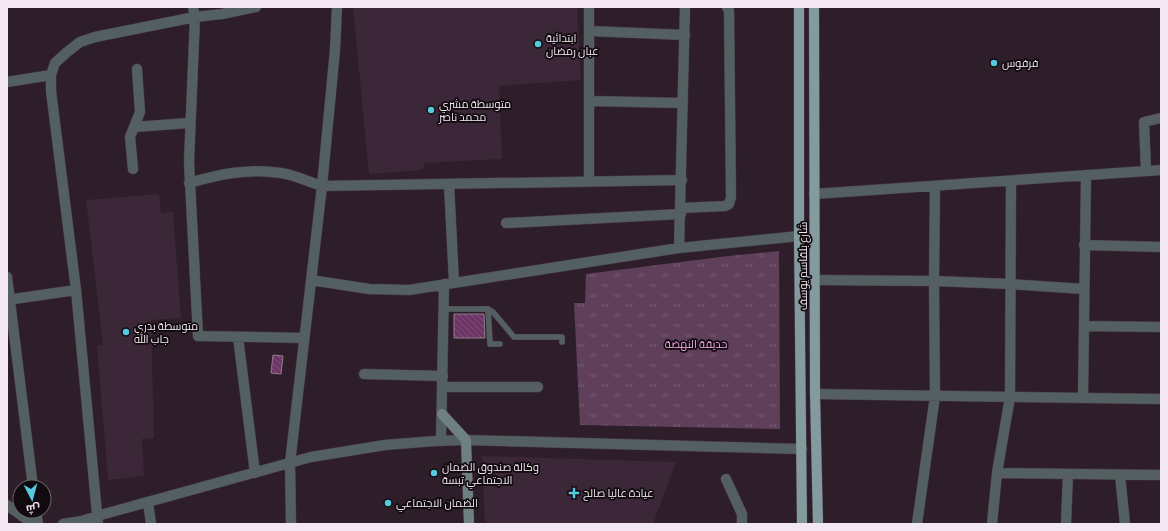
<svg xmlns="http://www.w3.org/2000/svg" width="1168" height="531" viewBox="0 0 1168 531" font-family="'Source Sans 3',Cairo,sans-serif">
  <defs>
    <pattern id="park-tufts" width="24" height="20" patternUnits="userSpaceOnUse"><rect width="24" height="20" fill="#5f3f5a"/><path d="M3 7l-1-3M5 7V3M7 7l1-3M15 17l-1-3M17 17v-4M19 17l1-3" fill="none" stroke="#765b72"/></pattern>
    <pattern id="building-back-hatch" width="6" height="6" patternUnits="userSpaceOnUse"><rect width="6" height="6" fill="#6c3565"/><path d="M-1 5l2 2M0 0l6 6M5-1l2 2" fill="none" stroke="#81527c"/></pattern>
  </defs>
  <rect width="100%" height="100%" fill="#2d1e2a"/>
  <path fill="#3b2738" d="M353 7H577L581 80 499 86 502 159 424 163 423 170 369 174Z
    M159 194 161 213 173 212 181 318 151 320 154 438 142 439 144 476 108 480 97 346 103 344 86 200Z
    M482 456 676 462 653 524H485Z"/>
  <path fill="url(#park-tufts)" d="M779 251 780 429 580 425 574 303H585L586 274 728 256Z"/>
  <path fill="url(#building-back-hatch)" stroke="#907e8d" d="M454 314H484L485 338H454Z
    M273 355 283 356 281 374 271 373Z"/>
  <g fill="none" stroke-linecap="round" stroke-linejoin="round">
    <g stroke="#493a46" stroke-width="6">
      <path id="lane" d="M444 309H488L490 344H500
        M488 309 493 312 514 337H562V342"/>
    </g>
    <g stroke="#493a46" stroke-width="11">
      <path id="street" d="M193 7 195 17 189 162 198 336 304 338
        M589 31 685 35
        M7 82 51 75
        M589 101 683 103
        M134 127 189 123
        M133 169 130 137 140 112 137 69
        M1146 171 1144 122 1161 118
        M589 181V7
        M189 183C220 174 249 168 281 173 295 175 309 182 322 186L682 180
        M449 184 454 282
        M814 194 1161 170
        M681 208 725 206 729 204 731 197 729 11 727 7
        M506 223 681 214
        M1084 245 1161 247
        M679 248 685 7
        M7 277 33 487
        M311 280 369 289 409 290 679 248 799 236
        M815 280 934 281 1010 284 1084 289
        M7 300 76 290
        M1084 326 1161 327
        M238 337 255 473
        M364 374 443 376
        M443 387H538
        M815 394 1161 399
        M1083 398 1086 175
        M441 441 444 284
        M997 473 1161 475
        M1120 475 1125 524
        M726 479 742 514V524
        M148 502 151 524
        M7 505 33 524
        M36 511 38 524
        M63 524 82 521 97 516 311 457 385 445 435 441 466 440 802 449
        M98 524 76 290 51 91V75L55 63 66 53 80 42 95 37 195 17 222 14 256 7
        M291 524 290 463 322 186 335 50 337 7
        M917 524 935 396 934 281 935 186
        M992 524 997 473 1010 397 1011 181
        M1066 524 1068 474"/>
    </g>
    <g stroke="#493a46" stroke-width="11">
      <path id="secondary" d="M442 414 466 440 469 524"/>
    </g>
    <g stroke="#493a46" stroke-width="11">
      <path id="primary" d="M799 7V236L802 524
        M814 7 815 394 818 524"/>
    </g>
    <use href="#lane" stroke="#545f61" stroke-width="5.5"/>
    <use href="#street" stroke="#545f61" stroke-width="10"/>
    <use href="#secondary" stroke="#6f8083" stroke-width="10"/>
    <use href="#primary" stroke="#839a9e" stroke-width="10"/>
  </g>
  <g fill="#54cadc" stroke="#110b10" stroke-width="1.5">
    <circle cx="538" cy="44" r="4"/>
    <circle cx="994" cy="63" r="4"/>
    <circle cx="431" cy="110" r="4"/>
    <circle cx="126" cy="332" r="4"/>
    <circle cx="434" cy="473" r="4"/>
    <path d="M572 487h4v4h4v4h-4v4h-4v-4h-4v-4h4z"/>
    <circle cx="388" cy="503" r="4"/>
  </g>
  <g text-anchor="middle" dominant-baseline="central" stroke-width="3.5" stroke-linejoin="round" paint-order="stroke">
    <g font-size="11" fill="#f3e8f1" stroke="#110b10" text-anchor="start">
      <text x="546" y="38">ابتدائية<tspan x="546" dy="13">عبان رمضان</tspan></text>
      <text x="1002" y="63">فرفوس</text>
      <text x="439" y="104">متوسطة مشري<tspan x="439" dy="13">محمد ناصر</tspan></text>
      <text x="134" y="326">متوسطة بدري<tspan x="134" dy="13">جاب الله</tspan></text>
      <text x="442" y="467">وكالة صندوق الضمان<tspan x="442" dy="13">الاجتماعي تبسة</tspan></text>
      <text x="583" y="493">عيادة عاليا صالح</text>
      <text x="396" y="503">الضمان الاجتماعي</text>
    </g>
    <g font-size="11" fill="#f3e8f1" stroke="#110b10">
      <text transform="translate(803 266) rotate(-90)">شارع بلقاسم يوسف</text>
    </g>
    <g font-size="11" fill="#f7a4eb" stroke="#110b10">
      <text x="696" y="344">حديقة النهضة</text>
    </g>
  </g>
  <rect width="1168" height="531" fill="none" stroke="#f3e8f1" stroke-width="16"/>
  <g transform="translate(32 499) rotate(174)"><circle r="19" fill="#110b10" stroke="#6b636a"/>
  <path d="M0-3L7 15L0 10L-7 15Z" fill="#54cadc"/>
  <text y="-6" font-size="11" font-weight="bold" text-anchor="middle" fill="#f3e8f1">ش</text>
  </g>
</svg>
